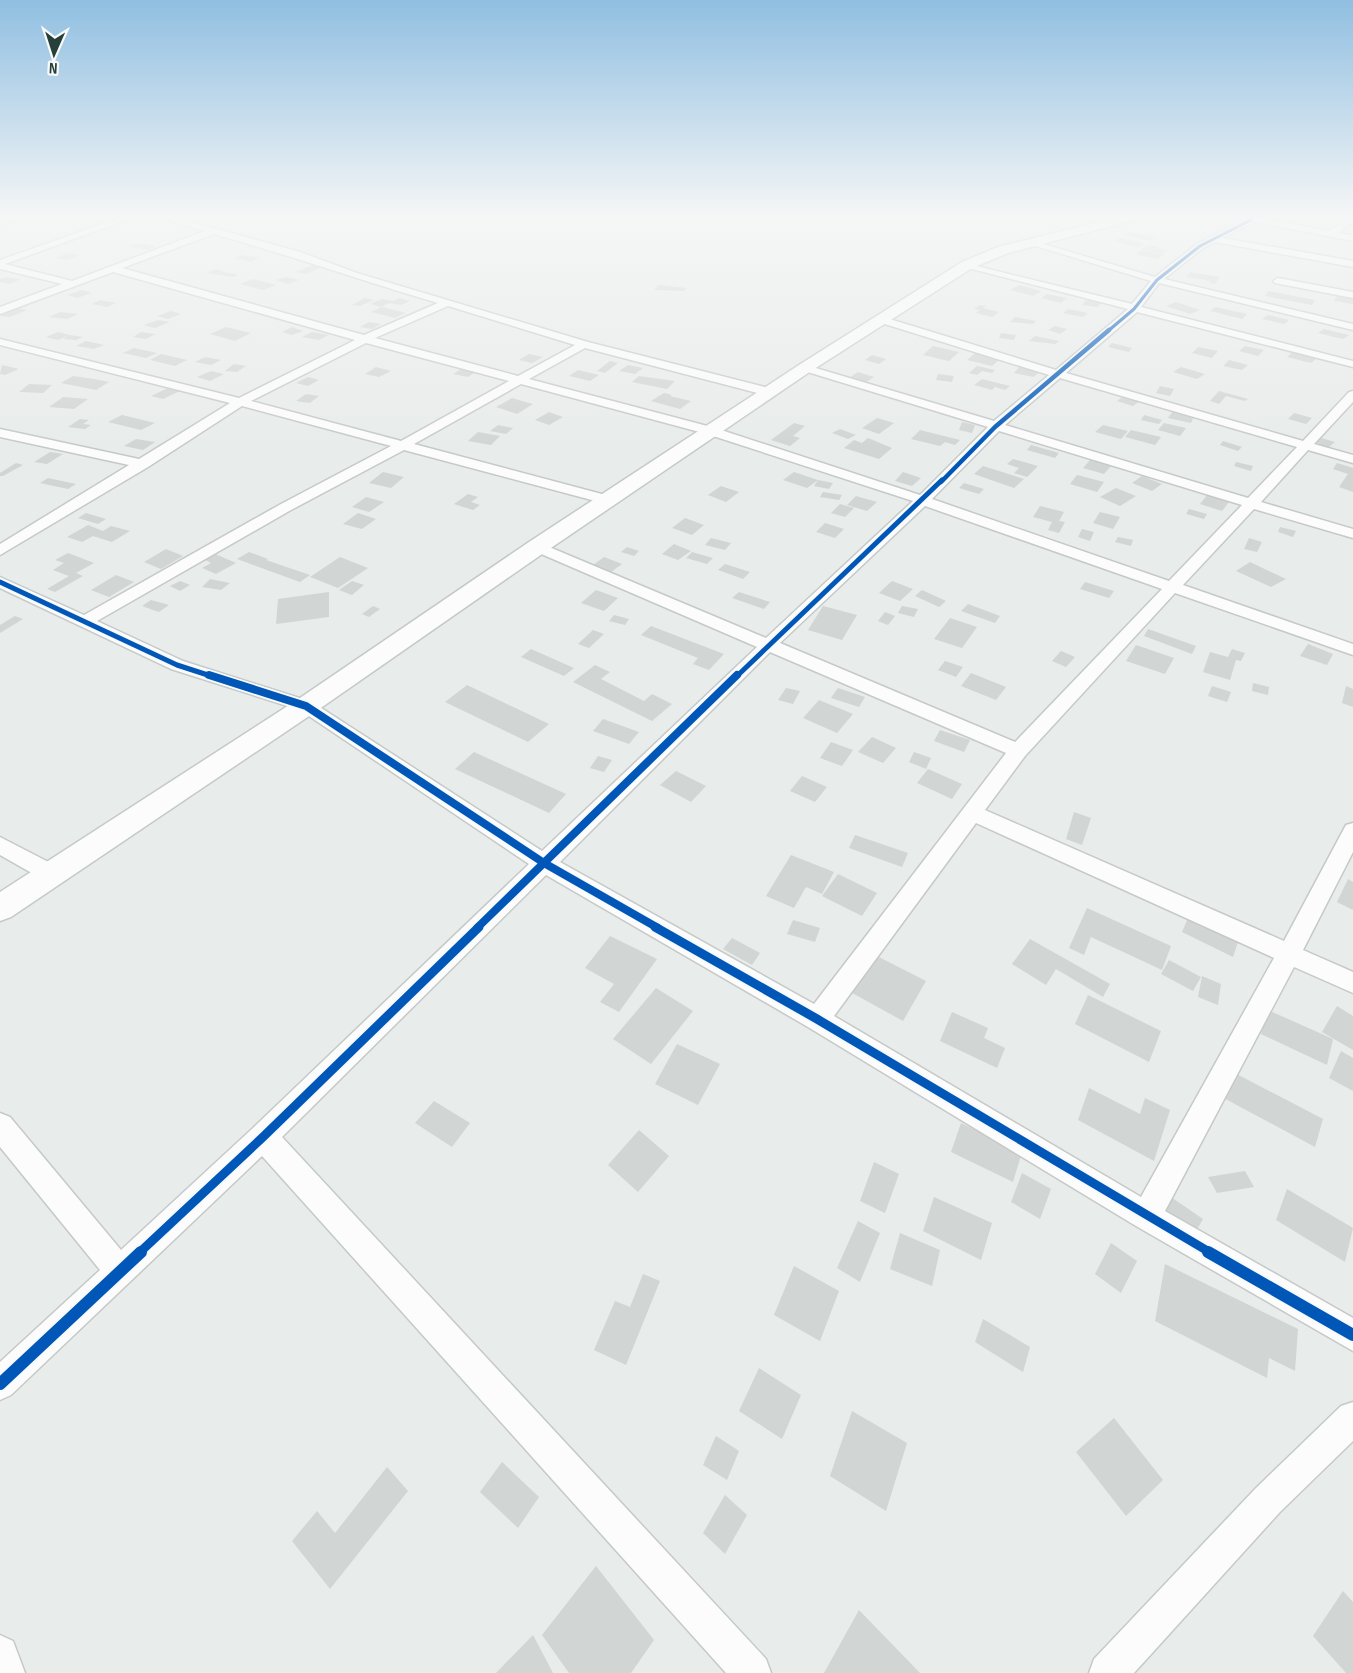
<svg xmlns="http://www.w3.org/2000/svg" width="1353" height="1673" viewBox="0 0 1353 1673" font-family="'Sofia Sans Condensed',sans-serif">
  <rect width="100%" height="100%" fill="#e8ecea"/>
  <path fill="#d1d5d3" d="M1129 232 1156 238 1150 241 1123 235Z
    M1121 238 1145 244 1137 247 1113 241Z
    M137 243 157 246 148 250 128 246Z
    M1149 245 1159 247 1157 248 1167 251 1161 254 1141 249Z
    M1142 250 1164 255 1156 259 1135 254Z
    M68 253 80 255 67 260 55 258Z
    M241 255 246 256 260 257 251 262 235 258Z
    M312 265 322 267 306 274 296 272Z
    M216 269 224 272 239 275 234 277 206 273Z
    M1190 272 1220 277 1215 284 1209 283 1211 281 1186 277Z
    M6 277 21 279 10 284 0 282V279Z
    M286 277 299 280 288 284 276 280Z
    M253 279 276 285 263 290 240 284Z
    M659 285 687 288 684 291 654 290Z
    M1019 285 1041 291 1033 296 1010 290Z
    M82 290 92 293 77 298 67 295Z
    M1269 291 1315 300 1312 305 1265 296Z
    M1047 294 1067 298 1061 303 1041 298Z
    M1337 296 1353 299V304L1334 301Z
    M365 298 374 300 360 306 352 305Z
    M399 298 410 301 401 305 389 303 381 307 370 304 382 299 393 301Z
    M100 300 116 303 107 307 92 304Z
    M1086 300 1101 302 1098 307 1082 305Z
    M1176 302 1200 310 1190 314 1166 306Z
    M980 305 986 306 983 308 999 312 992 317 976 313 980 310 974 309Z
    M382 307 406 313 395 318 371 312Z
    M1215 307 1247 314 1242 319 1210 311Z
    M17 308 27 310 10 317 0 316Z
    M1068 309 1088 313 1083 317 1063 313Z
    M171 311 181 314 168 319 157 316Z
    M60 312 78 314 67 319 49 317Z
    M1268 315 1289 320 1284 324 1262 319Z
    M1015 317 1036 321 1033 324 1010 322Z
    M158 320 170 322 155 328 144 325Z
    M369 322 381 324 372 329 360 327Z
    M1055 326 1067 329 1060 334 1048 330Z
    M226 327 251 333 235 341 210 334Z
    M292 327 303 331 292 335 282 332Z
    M1324 329 1349 335 1343 339 1318 333Z
    M58 332 70 335 83 337 76 340 63 339 69 335 58 340 46 337Z
    M141 332 155 334 146 339 133 337Z
    M312 332 329 335 319 340 302 337Z
    M1001 333 1016 335 1014 340 999 338Z
    M1035 336 1059 341 1055 344 1029 341Z
    M86 341 104 345 94 349 76 346Z
    M1112 343 1132 348 1129 352 1108 347Z
    M933 346 959 352 949 361 923 355Z
    M1245 346 1264 350 1258 356 1239 351Z
    M1198 347 1218 351 1212 358 1192 353Z
    M134 348 157 353 146 358 123 353Z
    M1294 351 1318 357 1311 363 1287 357Z
    M975 353 1000 359 992 366 967 360Z
    M161 354 187 360 175 366 150 360Z
    M529 354 543 357 532 363 519 360Z
    M872 355 886 359 879 364 865 360Z
    M205 357 221 360 211 365 195 362Z
    M1229 360 1248 365 1242 370 1223 366Z
    M610 361 618 363 605 373 597 371Z
    M234 364 246 366 237 372 225 371Z
    M2 365 19 369 5 375 0 374Z
    M628 365 643 368 635 374 619 371Z
    M977 366 995 370 992 373 982 371 977 375 969 373Z
    M1020 366 1040 371 1034 377 1014 373Z
    M376 367 391 371 379 377 365 374Z
    M1181 367 1205 374 1197 379 1173 372Z
    M463 368 477 371 468 377 453 374Z
    M578 370 599 375 590 381 569 376Z
    M211 371 224 374 210 381 197 377Z
    M858 372 874 377 865 383 849 378Z
    M938 374 954 376 952 382 936 380Z
    M73 376 94 379 109 382 96 390 61 383Z
    M639 376 675 381 667 389 632 382Z
    M308 377 319 380 308 386 296 383Z
    M982 379 1010 386 1005 390 995 387 992 390 974 385Z
    M29 384 52 385 43 393 19 392Z
    M1160 386 1174 389 1170 396 1156 393Z
    M168 388 180 391 163 399 151 396Z
    M1219 391 1248 399 1245 401 1226 396 1219 404 1210 401Z
    M664 393 672 395 670 396 691 401 680 409 651 401Z
    M306 394 319 396 310 403 296 401Z
    M1124 396 1140 401 1133 406 1117 401Z
    M63 397 88 399 74 409 49 407Z
    M512 398 533 404 517 414 496 407Z
    M1173 411 1194 416 1191 423 1168 418Z
    M549 412 563 417 549 425 535 420Z
    M1294 413 1312 418 1306 424 1288 419Z
    M122 415 155 423 141 430 108 422Z
    M1144 415 1162 420 1159 424 1141 420Z
    M877 418 894 423 879 434 862 428Z
    M80 419 89 420 83 424 91 425 85 429 68 427Z
    M962 422 975 425 972 433 959 430Z
    M794 423 805 426 793 436 800 438 790 446 771 440Z
    M1164 423 1186 428 1180 436 1158 430Z
    M498 425 513 428 506 434 490 431Z
    M1103 425 1128 431 1121 439 1095 432Z
    M840 429 856 435 848 439 832 433Z
    M920 430 960 440 955 445 945 442 940 446 911 439Z
    M1131 430 1161 437 1155 445 1125 437Z
    M478 432 500 436 491 445 468 441Z
    M1318 437 1335 442 1329 447 1313 442Z
    M868 438 892 448 879 459 844 448 854 440 862 443Z
    M136 439 155 442 143 450 124 446Z
    M1223 441 1242 447 1238 451 1220 445Z
    M1031 445 1059 453 1055 458 1027 450Z
    M50 452 63 454 47 464 34 462Z
    M1013 459 1038 466 1027 477 1014 473 1019 468 1007 464Z
    M1090 460 1111 466 1104 474 1083 468Z
    M1236 462 1253 466 1251 471 1234 466Z
    M16 463 23 465 3 476H0V473Z
    M1337 463 1353 468V492L1339 487 1348 474 1333 469Z
    M983 466 1024 479 1014 488 974 474Z
    M383 472 404 477 391 488 369 483Z
    M794 472 818 480 807 488 783 480Z
    M903 472 921 478 912 486 895 481Z
    M1077 475 1104 482 1097 492 1070 484Z
    M1142 476 1162 484 1152 491 1132 483Z
    M48 478 76 484 68 489 40 483Z
    M818 480 833 483 829 489 814 486Z
    M964 483 984 489 979 494 959 488Z
    M721 486 739 492 726 502 708 495Z
    M1116 488 1136 496 1120 506 1100 497Z
    M823 492 842 495 839 500 820 497Z
    M468 494 478 497 471 502 480 505 473 510 454 504Z
    M1207 495 1229 502 1222 511 1200 504Z
    M856 496 877 502 867 511 847 505Z
    M366 497 384 502 369 512 352 507Z
    M840 504 854 508 845 517 831 513Z
    M1040 506 1064 512 1059 521 1065 522 1059 533 1048 530 1052 522 1033 517Z
    M1189 509 1207 514 1204 519 1186 514Z
    M1100 512 1120 517 1113 529 1093 523Z
    M86 513 106 519 98 524 78 518Z
    M358 513 376 519 362 529 343 524Z
    M685 518 704 525 692 535 672 528Z
    M825 523 844 529 835 538 816 532Z
    M88 525 103 531 111 526 130 531 112 542 93 536 82 542 67 537Z
    M1280 527 1296 531 1293 537 1278 532Z
    M1082 529 1094 532 1090 541 1078 537Z
    M1118 537 1133 540 1131 546 1115 542Z
    M711 538 731 543 725 550 705 545Z
    M1249 538 1262 542 1257 552 1244 549Z
    M674 544 691 551 678 560 662 554Z
    M627 547 639 551 634 556 621 552Z
    M166 549 183 556 161 569 144 562Z
    M249 552 268 559 266 560 310 575 300 582 237 559Z
    M692 552 713 558 707 564 686 558Z
    M68 553 94 563 76 573 83 576 55 592 47 589 69 576 53 570 64 563 55 560Z
    M213 553 236 563 216 574 202 568 211 563 202 558Z
    M340 557 368 568 338 588 310 577Z
    M604 557 622 564 611 572 593 565Z
    M1250 562 1286 579 1271 587 1236 571Z
    M725 564 750 572 743 579 718 570Z
    M116 575 134 582 109 597 91 590Z
    M210 579 230 583 221 590 202 587Z
    M180 581 190 585 180 591 170 586Z
    M352 581 364 585 352 595 339 590Z
    M892 581 913 589 900 601 879 593Z
    M1085 582 1114 591 1109 598 1080 589Z
    M596 590 618 598 604 611 581 603Z
    M922 590 946 601 939 607 915 596Z
    M329 592V617L276 624 278 599Z
    M739 592 770 602 764 609 732 598Z
    M151 600 169 605 159 612 142 606Z
    M968 604 1000 616 995 623 961 611Z
    M373 606 380 609 369 617 362 614Z
    M823 606 857 615 842 640 808 630Z
    M902 606 918 609 914 617 898 613Z
    M885 612 895 616 888 625 878 621Z
    M614 615 629 619 625 625 609 621Z
    M15 616 23 619 0 633V625Z
    M950 618 977 627 962 648 934 639Z
    M651 626 724 654 709 670 693 664 698 658 641 635Z
    M1148 629 1196 646 1192 654 1144 636Z
    M593 630 604 634 589 648 578 644Z
    M1308 644 1333 654 1327 665 1300 656Z
    M1136 645 1174 658 1165 674 1126 661Z
    M531 649 574 668 564 676 521 657Z
    M1232 649 1245 653 1241 661 1236 660 1230 680 1203 672 1210 652 1228 657Z
    M1061 651 1075 657 1066 667 1052 661Z
    M945 661 963 667 956 677 938 670Z
    M595 665 610 672 601 679 644 701 652 694 672 704 652 721 573 682Z
    M971 673 1006 687 996 700 961 686Z
    M1253 683 1269 687 1268 695 1252 691Z
    M467 685 549 724 528 742 445 702Z
    M1212 686 1231 692 1227 702 1208 696Z
    M1346 686 1353 689V707L1342 703Z
    M786 688 800 691 793 704 778 700Z
    M838 688 865 697 859 707 831 698Z
    M819 700 853 714 837 733 803 718Z
    M603 719 639 732 629 744 593 731Z
    M940 730 970 740 964 752 934 741Z
    M872 737 896 748 883 763 858 752Z
    M831 742 853 750 842 766 820 758Z
    M474 752 566 794 549 813 455 769Z
    M914 752 931 758 926 769 909 762Z
    M598 756 612 760 604 772 590 768Z
    M928 769 962 784 952 799 917 783Z
    M676 771 706 786 691 802 660 785Z
    M802 776 827 787 815 802 790 791Z
    M1074 812 1091 818 1082 845 1066 839Z
    M855 835 908 853 902 867 849 848Z
    M791 855 834 872 822 894 806 887 794 908 766 896Z
    M838 874 877 893 862 916 822 896Z
    M1348 879 1353 882V910L1337 902Z
    M1087 908 1171 946 1162 970 1091 937 1084 955 1069 948Z
    M1188 918 1238 942 1233 957 1182 932Z
    M793 920 820 928 815 942 787 934Z
    M610 936 657 959 619 1012 600 1002 614 984 585 968Z
    M732 938 760 953 752 965 723 949Z
    M1030 939 1110 984 1103 997 1056 969 1046 985 1012 964Z
    M869 952 926 981 903 1021 845 989Z
    M1169 960 1201 977 1193 991 1161 974Z
    M1202 976 1221 984 1218 1005 1198 997Z
    M656 988 693 1011 651 1064 613 1039Z
    M1088 995 1161 1031 1149 1062 1075 1024Z
    M1337 1006 1353 1016V1050L1322 1032Z
    M1268 1010 1333 1039 1327 1065 1261 1034Z
    M952 1012 988 1028 984 1038 1005 1048 997 1068 940 1041Z
    M677 1044 720 1064 698 1105 655 1084Z
    M1341 1051 1353 1058V1091L1329 1078Z
    M1229 1070 1323 1119 1315 1147 1220 1096Z
    M1089 1088 1140 1114 1145 1098 1170 1110 1154 1161 1078 1120Z
    M434 1101 470 1123 452 1147 415 1123Z
    M961 1123 1022 1152 1013 1182 951 1152Z
    M639 1130 669 1156 638 1192 608 1165Z
    M874 1162 899 1174 885 1213 860 1201Z
    M1245 1171 1254 1187 1217 1193 1208 1177Z
    M1022 1173 1051 1189 1040 1219 1011 1202Z
    M1287 1189 1353 1228 1345 1262 1276 1220Z
    M1168 1195 1203 1219 1195 1233 1161 1208Z
    M934 1197 992 1223 981 1260 923 1231Z
    M858 1221 880 1233 860 1282 837 1268Z
    M900 1233 940 1250 932 1286 890 1269Z
    M1111 1243 1137 1261 1121 1293 1095 1274Z
    M1165 1264 1298 1329 1295 1371 1269 1358 1267 1378 1155 1321Z
    M794 1266 839 1291 820 1341 774 1315Z
    M643 1274 660 1281 626 1365 594 1350 615 1301 630 1307Z
    M983 1319 1030 1347 1023 1372 975 1342Z
    M759 1368 801 1395 782 1439 739 1411Z
    M852 1411 907 1443 886 1511 830 1476Z
    M1114 1418 1163 1480 1126 1516 1076 1452Z
    M716 1436 739 1451 727 1480 703 1465Z
    M502 1462 539 1497 518 1528 480 1492Z
    M387 1467 408 1491 330 1589 292 1541 317 1511 335 1533Z
    M725 1495 747 1515 725 1554 703 1533Z
    M596 1566 654 1640 631 1673H569L542 1635Z
    M1343 1591 1353 1602V1673H1346L1313 1636Z
    M859 1610 920 1673H824Z
    M533 1635 553 1673H496Z"/>
  <g fill="none" stroke-linecap="round" stroke-linejoin="round">
    <g stroke="#c5c9c7" stroke-width="3">
      <path id="minor" d="M18 214H31L0 226V220Z
        M131 214H143L5 264 72 281 205 231 149 214H163L300 252 357 273 588 342 773 389V395L769 396 585 348 529 379 715 428 920 495 988 427 801 370V366H809L994 421 1049 375 875 321V317H883L1056 370 1128 309 964 267V263L1132 304 1151 281 1026 243 1033 241 1155 277 1197 244 1244 220 1221 214H1239L1329 231 1353 216V222L1338 233 1353 235V241L1254 222 1223 238 1353 261V267L1215 242 1203 248 1164 279 1353 324V330L1159 283 1141 307 1353 361V367L1137 312 1066 373 1303 441 1349 392 1353 391V402L1314 444 1353 455V463L1308 450 1261 502 1353 529V538L1254 509 1183 585 1353 644V655L1175 593 1025 756 985 810 1284 941 1346 825 1353 823V852L1303 950 1353 972V993L1294 967 1165 1211 1353 1318V1351L1136 1226 808 1027 546 875 282 1137 766 1659 771 1673H726L262 1156 11 1395 0 1400V1362L100 1270 0 1147V1113L10 1117 121 1250 253 1128 529 864 300 710 171 669 0 588V577L84 615 281 504 391 446 242 406 148 467 0 555V544L129 465 0 437V429L139 459 230 403 0 345V339L239 398 355 340 113 272 0 314V307L62 284 0 269V260ZM214 234C289 255 363 281 438 303L364 335 122 268ZM448 306 575 345 518 376 375 338ZM366 343 509 381 401 441 251 401ZM1060 378 1297 447 1248 498 1005 425ZM521 384 707 434 913 501 766 638 542 544H532L529 547 532 550 757 647 542 851 312 702 183 661 97 621 291 510 404 450 603 503H613L615 500 613 497 414 444ZM999 431 1242 505 1169 581 932 499ZM925 506 1162 589 1015 742 780 643ZM770 652 1006 753 814 1004 560 862ZM976 823 1274 958 1141 1197 834 1016Z
        M1278 278 1353 292V298L1275 283 1273 281Z
        M0 837 60 868 63 874 60 880 52 883 44 880 0 855Z
        M1353 1402V1441L1280 1512 1134 1673H1089L1094 1659 1256 1488 1341 1406Z
        M0 1635 13 1641 25 1673H0Z"/>
    </g>
    <g stroke="#c4cac8" stroke-width="3">
      <path id="secondary" d="M1131 214H1152L1150 216 1008 253 972 268 811 371 545 552 315 712 11 917 0 921V892L297 700 529 542 799 365 962 262 998 247Z"/>
    </g>
    <use href="#minor" fill="#fcfcfc" fill-rule="evenodd"/>
    <use href="#secondary" fill="#fcfcfc" fill-rule="evenodd"/>
    <g stroke="#f7faf9" stroke-width="4.5">
      <path id="cycleway-far5" d="M1108 331 1134 309 1157 280 1200 246 1251 220"/>
    </g>
    <g stroke="#f7faf9" stroke-width="7">
      <path id="cycleway-far4" d="M941 482 995 427 1109 330"/>
    </g>
    <g stroke="#f7faf9" stroke-width="8">
      <path id="cycleway-far3" d="M0 582 177 665 214 677
        M736 677 942 480"/>
    </g>
    <g stroke="#f7faf9" stroke-width="11">
      <path id="cycleway-far2" d="M209 675 306 706 544 863 658 928
        M477 928 737 675"/>
    </g>
    <g stroke="#f7faf9" stroke-width="13">
      <path id="cycleway-far1" d="M655 927 817 1019 1211 1253
        M139 1253 263 1137 479 927"/>
    </g>
    <g stroke="#f7faf9" stroke-width="16">
      <path id="cycleway" d="M1208 1252 1353 1335
        M0 1384 141 1252"/>
    </g>
    <use href="#cycleway-far5" stroke="#0057b8" stroke-width="3"/>
    <use href="#cycleway-far4" stroke="#0057b8" stroke-width="4.5"/>
    <use href="#cycleway-far3" stroke="#0057b8" stroke-width="5"/>
    <use href="#cycleway-far2" stroke="#0057b8" stroke-width="8"/>
    <use href="#cycleway-far1" stroke="#0057b8" stroke-width="9"/>
    <use href="#cycleway" stroke="#0057b8" stroke-width="12"/>
  </g>
  <linearGradient id="sky" x2="0" y2="1"><stop stop-color="#90bfe1"/><stop offset="0.48" stop-color="#f5f6f6"/><stop offset="1" stop-color="#f5f6f6" stop-opacity="0"/></linearGradient>
  <rect width="1353" height="448" fill="url(#sky)"/>
  <g transform="translate(54 54) rotate(183)" stroke="#f7faf9" stroke-width="4.5" paint-order="stroke">
  <path d="M0-4.5L10 22L0 15L-10 22Z" fill="#273f39"/>
  <text y="-9" font-size="16" font-weight="bold" text-anchor="middle" fill="#273f39">N</text>
  </g>
</svg>
